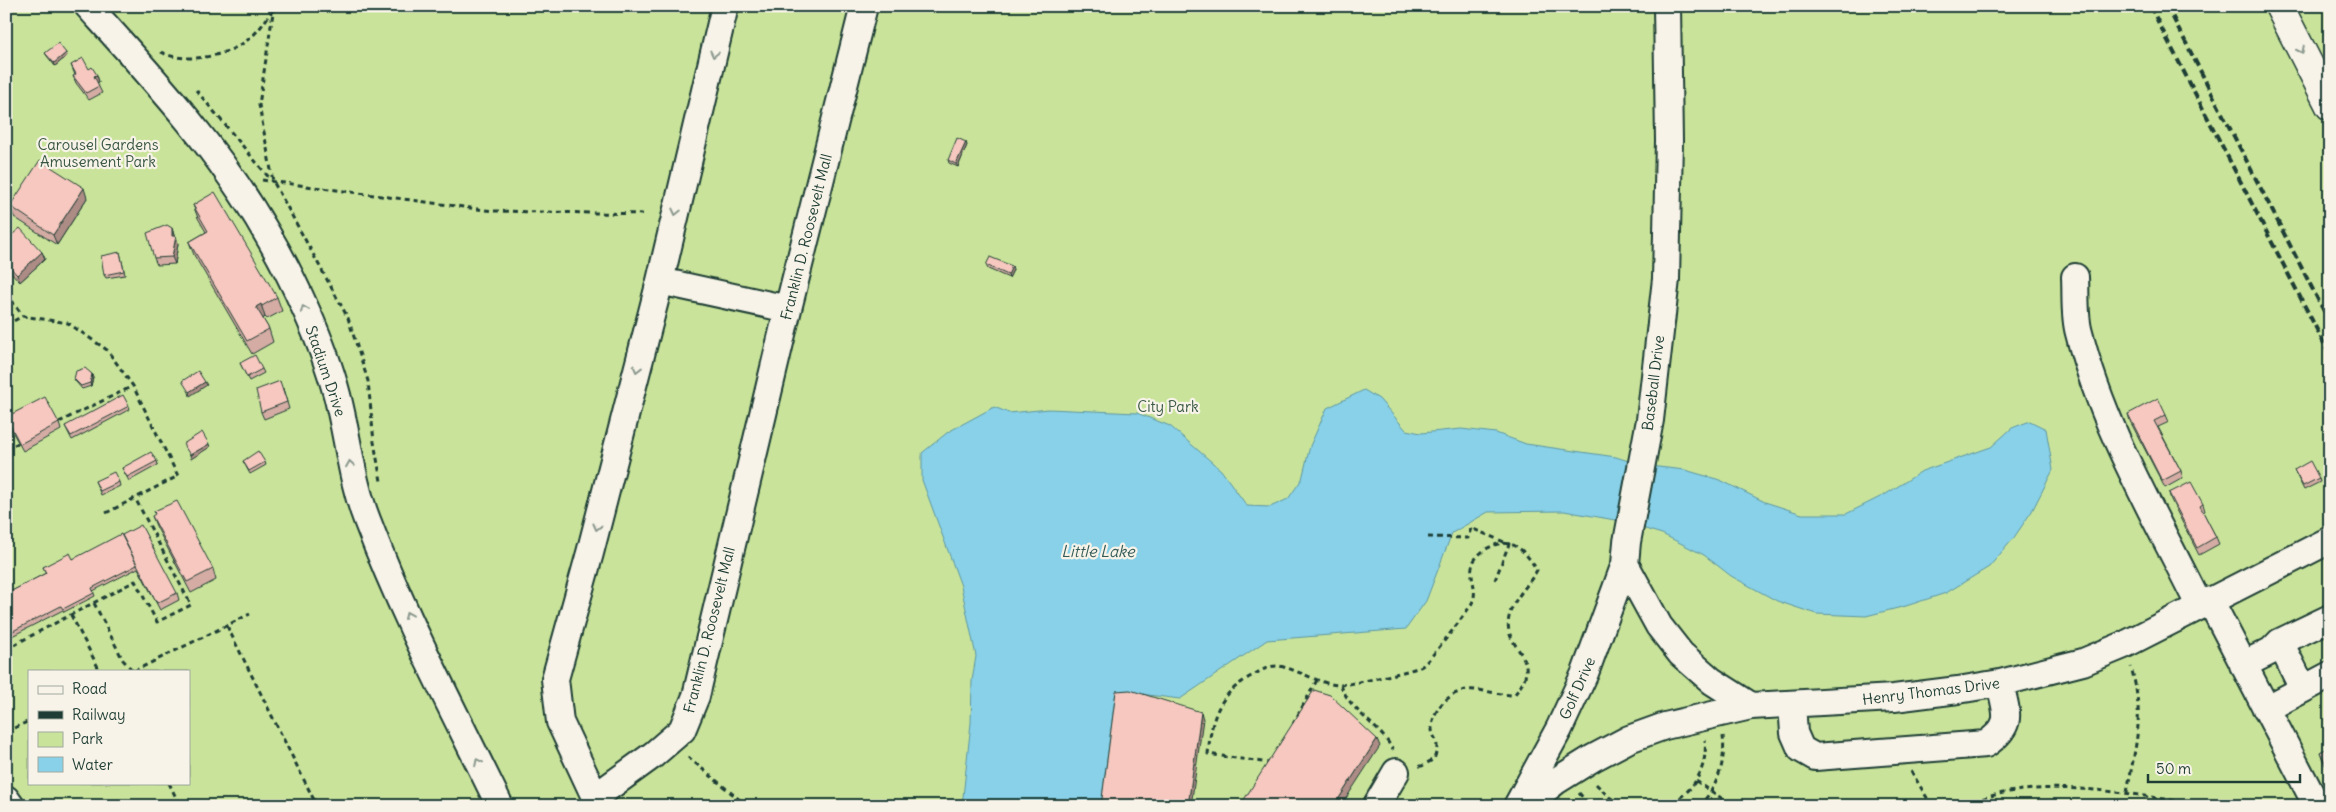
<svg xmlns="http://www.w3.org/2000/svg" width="2336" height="812" viewBox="0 0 2336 812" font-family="Delius,sans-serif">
  <rect width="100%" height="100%" fill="#f7eae0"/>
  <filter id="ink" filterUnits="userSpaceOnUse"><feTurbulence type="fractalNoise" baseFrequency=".02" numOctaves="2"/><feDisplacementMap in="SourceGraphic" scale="10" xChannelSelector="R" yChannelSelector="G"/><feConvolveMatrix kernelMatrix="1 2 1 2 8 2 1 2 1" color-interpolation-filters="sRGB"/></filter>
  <g filter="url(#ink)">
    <path fill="#c9e49a" stroke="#749067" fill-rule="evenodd" d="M6 6H2330V806H6ZM29 671H189V783H29Z"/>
    <path fill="#88d1e9" stroke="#5e96a1" d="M1364 390 1379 399 1406 430 1421 433 1461 429 1496 433 1526 444 1616 457 1641 465 1685 470 1720 480 1765 502 1802 514H1846L1886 494 1922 471 1991 447 2012 428 2030 421 2046 429 2053 470 2032 511 2013 539 1989 567 1946 593 1906 606 1866 616 1816 614 1777 601 1731 576 1704 555 1662 534 1615 520 1564 511 1488 512 1452 533 1426 601 1406 629 1267 640 1180 699 1116 691 1101 806H962L971 723 972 681 976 656 961 586 922 480V453L948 432 994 407 1009 413 1049 409 1137 413 1170 426 1221 470 1247 506 1270 507 1288 499 1302 479 1310 446 1327 408Z"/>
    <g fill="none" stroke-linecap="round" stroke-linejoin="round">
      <g stroke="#1f3d34" stroke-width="30">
        <path id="minor" d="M88 6C153 78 218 148 266 232 293 277 324 345 337 395 348 437 351 479 367 520 404 618 454 711 500 806
          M725 6 660 281 590 553 555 679 560 722 595 797 653 755 682 730 696 696 788 309 864 6
          M1667 6 1669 141 1666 279 1650 420 1627 542 1625 564 1659 626 1681 654 1712 681 1751 706
          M2075 277C2076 295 2074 316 2079 333 2103 429 2156 517 2199 605
          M660 281 788 309
          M2210 600 2317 806
          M2280 642 2303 689
          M2243 665 2271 651 2280 642 2330 618
          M1792 704 1794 733 1801 749 1815 757 1986 744C2015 724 2006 713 2000 683
          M2266 709 2330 675
          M6 799 11 806
          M1376 806 1396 772
          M1517 806 1559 729 1585 673 1625 564
          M1525 806 1556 781 1593 758 1629 739 1665 726 1751 706 1894 698 1958 690 2000 683 2083 662 2124 645 2330 540"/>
      </g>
      <g stroke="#1f3d34" stroke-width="31">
        <path id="highway" d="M2279 6 2330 106"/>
      </g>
      <path stroke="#1f3d34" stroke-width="3" stroke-dasharray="5 4" stroke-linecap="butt" d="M274 6 259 105 273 181 348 318 368 381 374 442 381 481
        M161 52C186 65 231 56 251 37 260 30 266 19 273 10
        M196 90 271 180
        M262 180 493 211 646 214
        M6 293 23 316
        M6 325 23 316 68 323 107 350 133 386 57 423
        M6 449 18 443
        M106 513 178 476 133 386
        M1428 537 1468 538 1471 528 1509 544 1495 580
        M94 603 123 660 133 671
        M71 615 100 671
        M227 626 317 806
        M6 649 135 581 157 622 191 605 135 498
        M134 671 250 614
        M1341 685C1349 711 1380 725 1393 750
        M1293 724 1317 680
        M6 732 29 721
        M688 757 747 806
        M1270 761 1269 763 1208 754C1212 715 1218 694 1255 674 1262 670 1271 665 1279 666 1300 670 1320 685 1341 685 1349 685 1416 670 1422 666 1428 663 1468 611 1472 603 1479 588 1468 578 1473 563 1475 558 1481 552 1486 549 1511 535 1524 549 1537 570 1529 585 1512 600 1509 617 1502 651 1547 656 1514 695 1501 695 1489 691 1476 690 1455 687 1434 705 1432 726 1431 740 1442 738 1434 759L1422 766H1418
        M1911 771 1932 806
        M1696 781 1733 806
        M169 783 180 806
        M1596 784 1609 797 1625 806
        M2127 792C2136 743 2145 717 2131 667
        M1579 793 1590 806
        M1664 806C1692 796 1708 769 1705 740
        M1699 806C1718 787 1726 762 1723 736
        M1966 806C2022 775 2127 792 2187 803L2191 806"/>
      <use href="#minor" stroke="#f7f3e8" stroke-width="26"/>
      <use href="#highway" stroke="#f7f3e8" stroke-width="28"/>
      <path stroke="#1f3d34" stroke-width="4" stroke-dasharray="8 4" stroke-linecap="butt" d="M2150 6 2330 355
        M2167 6 2330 323"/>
    </g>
    <path fill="#d4aca4" stroke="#1f3d34" d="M45 53 67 56 55 66 47 56Z
      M71 65 89 69 97 75 99 82 97 83 102 93 89 100 76 83 73 76 75 75Z
      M967 145 958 167 949 163 948 160Z
      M87 198 57 245 14 217 10 206Z
      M193 205 277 297 282 311 267 319 265 317 263 319 269 329 273 342 252 354 194 255 189 242 206 232 198 218Z
      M172 228 174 236 178 243 175 264 157 265 154 258Z
      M6 240 42 252 45 259 20 282 6 267Z
      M120 252 125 275 106 278 104 275Z
      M986 265 1012 266 1013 270 1009 278 988 269Z
      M240 363 262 369 264 373 249 381Z
      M92 374 93 377 91 386 82 389 76 382 74 379Z
      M283 388 289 409 264 419 261 412Z
      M129 406 130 409 72 440 65 426Z
      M2128 414 2166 415 2169 422 2158 427 2181 471 2183 478 2165 488 2130 421Z
      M6 419 59 423 61 430 23 451 8 424Z
      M157 461 158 465 129 481 122 468Z
      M243 461 265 462 266 465 250 474Z
      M2294 470 2319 478 2320 482 2304 490Z
      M95 481 119 482 120 486 101 495Z
      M2169 493 2203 504 2205 511 2203 512 2216 537 2219 544 2199 555 2171 500Z
      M152 516 213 569 216 580 191 593 156 526Z
      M124 540 177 593 179 600 160 610 138 568 93 591 95 596 64 612 63 610 12 636 6 634V594L46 573 43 567 73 559Z
      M2330 747V774L2324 763 2320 752Z"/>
    <path fill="#ad8c86" stroke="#1f3d34" d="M66 53 67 56 55 66 54 63Z
      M97 75 99 82 96 83 94 76Z
      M966 142 967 145 958 167 956 164Z
      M84 188 87 198 57 245 53 235Z
      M172 228 174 235V243L172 236Z
      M176 236 178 243 175 264 172 257Z
      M42 252 45 259 20 282 17 275Z
      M1012 266 1013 270 1009 278 1008 275Z
      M261 304 265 317 261 320 256 307Z
      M92 374 93 377 91 386 90 383Z
      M205 382 207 385 190 396 189 392Z
      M209 444 210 447 191 459 190 455Z
      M1201 712 1203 719 1191 806H1188Z
      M1377 739 1380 746 1341 806H1334Z"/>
    <path fill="#f7c8bf" stroke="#1f3d34" d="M58 43 66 53 54 63 45 53Z
      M83 58 89 69 92 67 97 75 94 76 99 86 86 93 73 76 76 74 71 65Z
      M957 138 966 142 956 164 948 160Z
      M40 160 84 188 53 235 10 206Z
      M215 192 277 297 262 306 261 304 256 307 269 329 247 341 189 242 208 231 193 205Z
      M167 225 172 228V236H176L172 257 154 258 147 233Z
      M20 228 42 252 17 275 6 263V240Z
      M120 252 124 271 104 275 101 256Z
      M990 257 1012 266 1008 275 986 265Z
      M255 355 262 369 247 377 240 363Z
      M85 368 92 374 90 383 81 386 74 379 76 371Z
      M198 371 205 382 189 392 182 381Z
      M280 381 287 402 261 412 256 390Z
      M123 395 129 406 71 436 65 426Z
      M45 397 59 423 20 444 6 417Z
      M2158 398 2166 415 2154 421 2181 471 2162 481 2128 414Z
      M202 432 209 444 190 455 183 444Z
      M258 451 265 462 249 471 243 461Z
      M151 452 157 461 127 477 122 468Z
      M2310 461 2319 478 2303 486 2294 470Z
      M114 472 119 482 100 491 95 481Z
      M2191 482 2203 504 2200 506 2216 537 2197 548 2169 493Z
      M177 501 213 569 187 582 152 516 155 514 154 511Z
      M141 525 177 593 157 603 122 535Z
      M121 534 137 565 92 588 94 593 63 609 61 606 11 632 6 631V594L46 573 43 567 70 553 73 559Z
      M1130 690 1201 712 1188 806H1101L1116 691Z
      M1314 690 1330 695 1377 739 1334 806H1240Z
      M2330 747V771L2320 752Z"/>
    <defs><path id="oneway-chevron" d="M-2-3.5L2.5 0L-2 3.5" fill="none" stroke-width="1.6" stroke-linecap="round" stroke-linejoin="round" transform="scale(1.25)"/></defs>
    <g stroke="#8b988e">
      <use href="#oneway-chevron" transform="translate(2301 50) rotate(63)"/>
      <use href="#oneway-chevron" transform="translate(714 54) rotate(103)"/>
      <use href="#oneway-chevron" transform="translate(676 212) rotate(103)"/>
      <use href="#oneway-chevron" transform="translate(304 309) rotate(-113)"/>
      <use href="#oneway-chevron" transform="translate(637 369) rotate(104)"/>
      <use href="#oneway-chevron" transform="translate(350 464) rotate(-99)"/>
      <use href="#oneway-chevron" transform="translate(597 527) rotate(104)"/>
      <use href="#oneway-chevron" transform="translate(408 615) rotate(-113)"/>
      <use href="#oneway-chevron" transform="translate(478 762) rotate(-116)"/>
    </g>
  </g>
  <g text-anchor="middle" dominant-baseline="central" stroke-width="4.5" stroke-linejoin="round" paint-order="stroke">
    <g font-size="15" fill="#385643" stroke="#f7f3e8">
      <text x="98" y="144">Carousel Gardens<tspan x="98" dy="17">Amusement Park</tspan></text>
      <text x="1168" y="406">City Park</text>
    </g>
    <g font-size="15" fill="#1f3d34" stroke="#f7f3e8">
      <text transform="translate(806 237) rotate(-76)">Franklin D. Roosevelt Mall</text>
      <text transform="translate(326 371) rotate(71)">Stadium Drive</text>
      <text transform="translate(1653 383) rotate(-83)">Baseball Drive</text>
      <text transform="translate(709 630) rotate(-76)">Franklin D. Roosevelt Mall</text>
      <text transform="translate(1577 688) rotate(-66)">Golf Drive</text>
      <text transform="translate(1931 691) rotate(-7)">Henry Thomas Drive</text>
    </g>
    <g font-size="16" font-style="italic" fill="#345b58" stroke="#f7f3e8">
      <text x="1098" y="551">Little Lake</text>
    </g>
  </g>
  <rect width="2336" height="812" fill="none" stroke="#f7f3e8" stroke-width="25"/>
  <rect x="12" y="12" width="2311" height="787" fill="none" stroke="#1f3d34" stroke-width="2" filter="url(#ink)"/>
  <rect x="28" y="670" width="162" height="115" fill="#f7f3e8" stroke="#a1aaa0"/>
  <rect x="38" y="686" width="25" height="8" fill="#f7f3e8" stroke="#a1aaa0"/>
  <text x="72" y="694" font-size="15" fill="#1f3d34">Road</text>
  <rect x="38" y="711" width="25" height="8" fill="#1f3d34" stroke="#a1aaa0"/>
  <text x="72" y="720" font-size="15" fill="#1f3d34">Railway</text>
  <rect x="38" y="732" width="25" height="15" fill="#c9e49a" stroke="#a1aaa0"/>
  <text x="72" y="744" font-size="15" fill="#1f3d34">Park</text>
  <rect x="38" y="757" width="25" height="15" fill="#88d1e9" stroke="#a1aaa0"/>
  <text x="72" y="770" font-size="15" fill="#1f3d34">Water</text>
  <path d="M2148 774v8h152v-8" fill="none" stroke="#1f3d34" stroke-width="2.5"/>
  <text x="2156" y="774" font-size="15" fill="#1f3d34" stroke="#f7f3e8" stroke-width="4" paint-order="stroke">50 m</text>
</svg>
